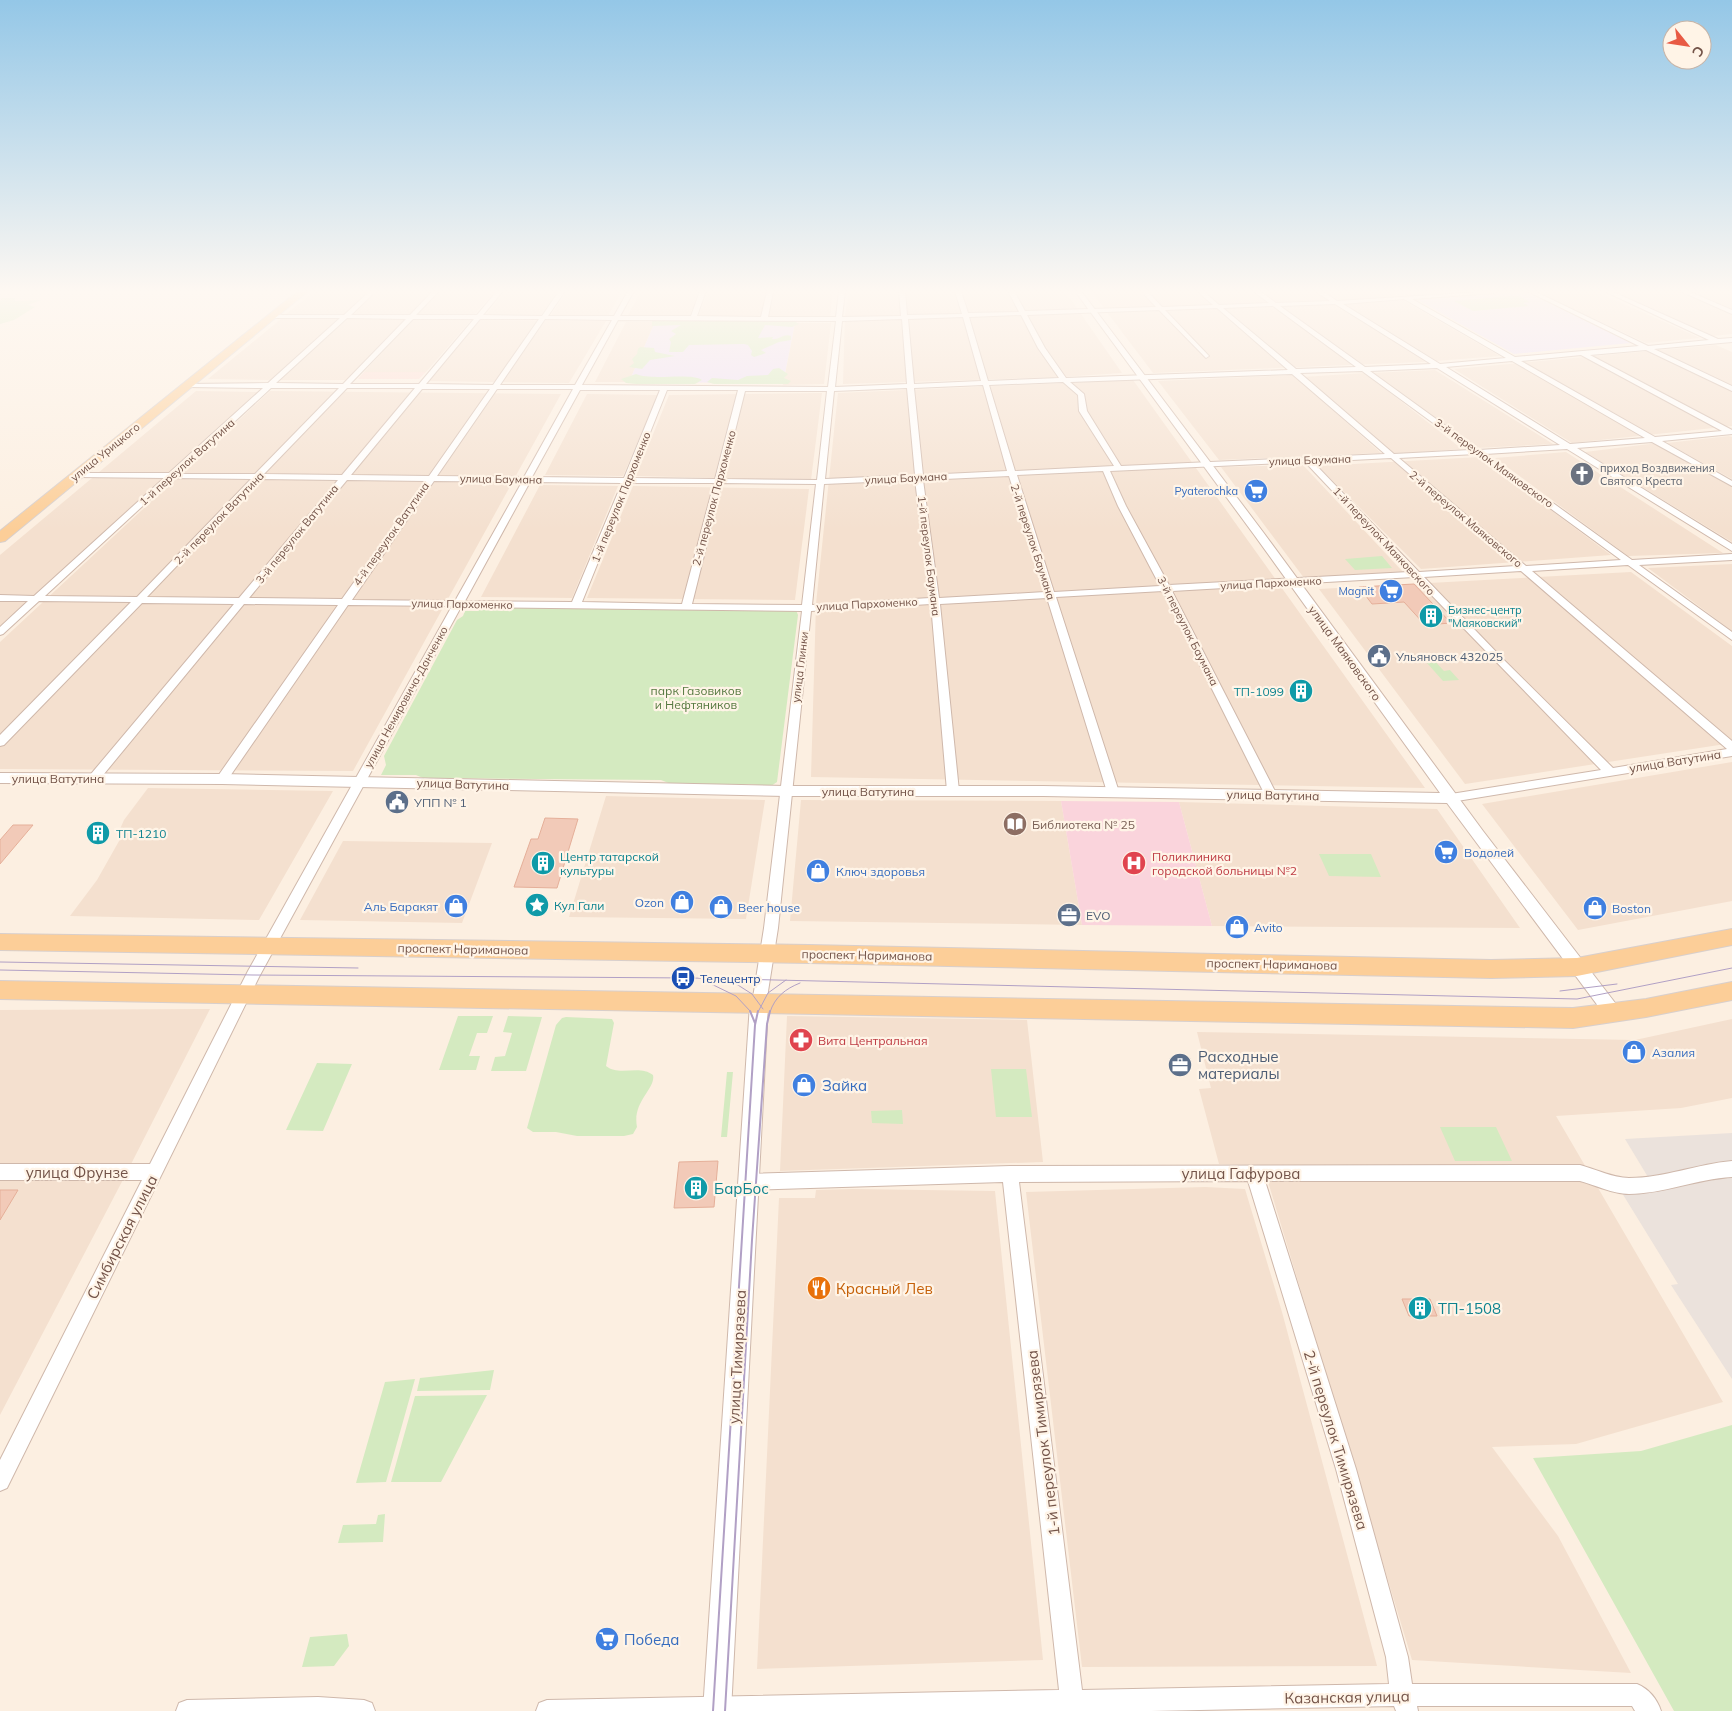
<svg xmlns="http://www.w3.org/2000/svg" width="1732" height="1711" viewBox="0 0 1732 1711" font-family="Mulish,sans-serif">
  <rect width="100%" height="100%" fill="#fcefe1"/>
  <path fill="#f4e0cf" d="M315 291H495L475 314H286Z
    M505 291H558L541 315H486Z
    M567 291H622L608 316 551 315Z
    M641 291H700L690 315H628Z
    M708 291H767L761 316 699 315Z
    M774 291H833L830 317H768Z
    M849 291H1065L1122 373 1061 377 843 384 845 314Z
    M1091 291H1387L1500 356 1422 362 1153 373Z
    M1535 291H1595L1700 338 1646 343Z
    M1614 291H1679L1732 313V334L1713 336Z
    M1688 291H1732V309Z
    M347 318H407L347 380H279Z
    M281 319H338L272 380 208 379Z
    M413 319H472L426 372H364Z
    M480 320 606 321 569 383 429 381Z
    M626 322H655L629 382H595Z
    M795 323H831L824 384 783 385Z
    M1716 345 1732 352V426L1572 443 1454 369Z
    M1435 370 1553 444 1476 448 1371 373Z
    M1365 373 1462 449 1392 454 1303 377Z
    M1293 375 1381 453 1219 460 1158 381Z
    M1133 380 1425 788 811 777 816 604 838 393Z
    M196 391 259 392 0 627V555Z
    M270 391 561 394 353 771 0 769V642Z
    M822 393 811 480 636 476 669 395Z
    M587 394 658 395 623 476 545 475Z
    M1729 436 1732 437V479L1667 443Z
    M1658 443 1732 486V542L1585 452Z
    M1566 452 1723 553 1628 556 1495 458Z
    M1480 457 1611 555 1421 569 1318 466Z
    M1303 465 1403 572 1304 578 1221 467Z
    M540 485 618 486 572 598 481 597Z
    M633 486 809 489 795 600 587 598Z
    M1732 564V631L1648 568Z
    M1631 572 1732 646V743L1465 784 1319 589Z
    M1732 762V901L1578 930 1482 804Z
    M148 788 333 791 259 920 70 916 97 880 123 834 120 829 124 820Z
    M606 796 765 800 746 919 569 917Z
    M801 800 1061 801 1082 925 790 921Z
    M1179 802 1437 809 1520 928 1212 926Z
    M343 841 492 843 462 923 300 920Z
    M210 1009 127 1172 0 1415V1010Z
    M787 1016 1027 1020 1043 1162 780 1171Z
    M1732 1019V1098L1681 1108 1556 1116 1723 1402 1576 1444 1492 1447 1558 1536 1631 1673 1412 1660 1263 1165 1219 1164 1199 1089 1211 1088 1197 1032 1635 1040Z
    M1205 1187 1245 1189 1282 1312 1377 1666 1082 1667 1026 1192Z
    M853 1189 995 1191 1043 1660 757 1669 779 1198H815L816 1190Z"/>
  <path fill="#fdddd4" d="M364 372H426L419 379H358Z"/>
  <path fill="#ebe2dc" d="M1732 1133V1379L1671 1285 1678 1284 1622 1193 1657 1192 1625 1139Z"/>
  <path fill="#ecdef8" d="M1527 292 1631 343 1514 354 1418 300Z
    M655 322 795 323 783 383 629 382Z"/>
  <path fill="#fad4dc" d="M1061 801 1179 802 1212 926 1082 925Z"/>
  <path fill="#d4eac0" d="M1509 296H1519L1530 302 1523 303 1529 306 1473 311 1454 301Z
    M2 298H15V301L41 300 28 305 35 307 14 320 0 324V301Z
    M663 319 793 320 799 324 792 327 765 325 758 338 773 337 772 339C779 340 784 333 791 336V340L779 342 761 350 766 353 754 357 751 355 752 351 748 345 744 344 689 345 683 352H669L671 342 669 339 676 334 671 331 681 325 652 326V321Z
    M640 347 654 348 655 352 675 356 650 360 642 369 629 367 634 363 632 359 637 354 638 349Z
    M779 368 788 374 784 378 791 381 788 384H714L707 382 712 378 738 380 747 376 768 375 773 369Z
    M636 374C652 381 691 372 702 380L695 384H636L626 383 621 379Z
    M1382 556 1392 568 1355 570 1345 559Z
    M484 607 796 610 798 615 777 782 771 786 748 784 733 787 671 784 661 780 423 778 416 775H381L386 765 384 756 457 620 463 616 465 611H478Z
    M1419 654 1431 657 1444 671 1450 670 1459 680 1443 681Z
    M1319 854H1371L1381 877 1329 876Z
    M458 1016H493L487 1033H477L469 1056H480L476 1070H439Z
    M508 1016 542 1017 526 1071H491L495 1057 505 1056 512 1033 503 1032Z
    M566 1017 612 1019 614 1023 606 1066C620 1077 639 1064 653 1075 656 1089 632 1101 637 1127L633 1134 624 1136H577L556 1132H533L527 1128 556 1025 562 1018Z
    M317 1063 352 1064 323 1131 286 1130Z
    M991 1069H1026L1032 1117H996Z
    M727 1072H733L727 1137H721Z
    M902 1110 903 1124 872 1123 871 1111Z
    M1440 1127H1496L1512 1161H1455Z
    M494 1370 490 1390 417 1391 420 1378Z
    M415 1379 386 1482 356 1483 385 1382Z
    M487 1395 441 1482H391L415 1396Z
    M1732 1425V1711H1674L1533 1458 1641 1451Z
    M385 1514 383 1542 338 1543 343 1525 376 1524 378 1515Z
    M347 1634 349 1646 334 1666 302 1667 310 1637Z"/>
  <path fill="#f2cab8" stroke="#e5af99" d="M1414 584 1451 623 1425 625 1404 602 1372 604 1359 587Z
    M545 818 578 819 557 888 514 887 531 839H538Z
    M13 825H33L0 864V840Z
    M718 1161 714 1207 674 1208 679 1162Z
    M0 1190H18L0 1220Z
    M1402 1299H1430L1437 1316H1409Z"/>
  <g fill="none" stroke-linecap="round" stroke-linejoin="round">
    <g stroke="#cfb8ab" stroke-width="2">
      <path id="minor" d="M370 291H376L351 315H410L433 291H439L416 315H477L497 291H503L483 315 542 316 559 291H565L548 316H614L628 291H634L620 316H691L700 291H706L697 316 761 317 767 291H773L768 317H836L839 291H845L842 317 901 316 899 291H905L907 315 962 314 955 291H961L968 313 1019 312 1008 291H1014L1025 311 1156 307 1141 291H1147L1162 307 1213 305 1197 291H1203L1219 305 1269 303 1253 291H1260L1276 303 1330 301 1315 291H1322L1337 301 1497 291 1494 293 1412 299 1515 357 1639 346 1527 291H1534L1648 346 1709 340 1604 291H1611L1718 339 1732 338V342L1654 349 1732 386V391L1646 350 1590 355 1732 430V434L1662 441 1732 481V486L1652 442 1577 448 1732 544V551L1567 449 1485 454 1632 560 1732 554V560L1639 565 1732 632V640L1628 565 1532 571 1732 741V756L1451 802 1447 801 1445 798 1447 795 1451 794 1601 770 1414 577 1172 591 1277 795 1271 799 1265 795 1163 591 1056 597 1119 792 1113 796 1107 792 1047 598 940 604 959 791 953 795 947 791 931 604 811 611 778 928 766 1004 764 1008 759 1010 754 1008 752 1004 764 928 802 611 461 607 259 977 7 1488 0 1491V1460L142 1180H0V1164H150L248 971 452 606 348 605 226 782 222 783 216 779 218 776 338 605 244 604 99 780 95 781 89 777 91 774 234 604 142 603 4 745 0 746V735L131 602 39 601 3 634 0 635V627L28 601H0V595L34 596 164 478 78 477H75V473H169L263 388 188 387 186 386V384L268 383 340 318H272L270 315H344ZM1404 299 1506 358 1440 364 1343 304ZM1335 304 1431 364 1365 367 1280 306ZM1273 306 1356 367 1296 369 1223 308ZM1217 308 1288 370 1066 378 1045 348 1027 315 1159 310 1206 358 1209 356 1208 355 1165 310ZM1021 315 1038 348 1059 378 988 381 969 317ZM963 317 981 381 914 384 908 319ZM347 318 406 319 343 384 276 383ZM413 319H474L419 384H350ZM480 319H539L493 385 426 384ZM545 319 612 320 575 385H500ZM902 319 907 384 835 387 842 321ZM618 320 836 321 828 387 582 385ZM1581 355 1722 431 1655 437 1521 361ZM1512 361 1645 438 1570 444 1446 367ZM1437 368 1560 445 1479 450 1370 371ZM1362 371 1470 450 1394 454 1300 373ZM1292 374 1385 454 1121 466 1087 411 1084 394 1070 382ZM1063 382 1078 395 1079 411 1114 466 1015 471 989 385ZM983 385 1007 471 923 475 914 388ZM271 388H339L255 474H178ZM347 388H415L342 475 264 474ZM907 388 915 475 825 479 834 391ZM422 389H490L429 476 351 475ZM497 389H573L524 477 437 476ZM580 390H660L624 478 532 477ZM667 390H738L715 479 632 478ZM745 391H827L817 480 723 479ZM1476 454 1621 560 1526 566 1399 458ZM1391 458 1516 566 1419 572 1313 462ZM1305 462 1409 572 1169 585 1126 506 1110 471ZM1103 471 1118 506 1160 586 1054 592 1017 475ZM1009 476 1045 592 939 598 923 480ZM173 478 251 479 137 597 45 596ZM260 479 338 480 239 598 147 597ZM347 480 426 481 342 599 249 598ZM915 480 930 598 812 605 824 484ZM434 481 522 482 455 601 352 600ZM530 482 622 483 572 602 465 601ZM630 483H714L682 604 582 602ZM722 483 816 484 802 605 692 604ZM1521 571 1727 749 1613 768 1504 660 1424 577Z
        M1680 291H1688L1732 310V314Z
        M1732 1161V1177C1697 1179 1662 1194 1629 1194 1613 1194 1595 1185 1580 1181H1265L1356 1469 1408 1657 1412 1684H1637C1649 1689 1657 1699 1661 1711H1635L1632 1706H1417L1418 1711H1396L1394 1706 1151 1711H536L539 1703 547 1700 1059 1690 1003 1182 747 1190 741 1187 739 1182 741 1177 747 1174 1010 1166 1580 1165C1595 1169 1613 1178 1629 1178 1664 1178 1697 1164 1732 1161ZM1248 1181 1336 1469 1386 1657 1389 1684 1082 1690 1019 1182Z
        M318 1697 364 1700 372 1703 375 1711H176L179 1703 187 1700Z"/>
    </g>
    <g stroke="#cfb8ab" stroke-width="2">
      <path id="tertiary" d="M1075 291H1081L1263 532 1483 831 1619 1008 1622 1013 1619 1018 1613 1020 1607 1018 1447 803 1043 796H785L222 784 0 783V773L222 774 785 786H1043L1440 793 1255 536Z
        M759 997 765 999 768 1004 731 1711H703L750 1004 753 999Z"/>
    </g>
    <g stroke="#d8cfcc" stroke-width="2">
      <path id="primary" d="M298 291H308L5 541 0 542V531Z
        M1732 929V945L1577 976 1491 978 809 963 0 950V934L809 945 1491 960 1577 958Z
        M0 981 1573 1008 1646 999 1732 982V1000L1646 1017 1573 1028 0 999Z"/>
    </g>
    <use href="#minor" fill="#fff" fill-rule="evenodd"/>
    <use href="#tertiary" fill="#fff" fill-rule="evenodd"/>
    <use href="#primary" fill="#fcce98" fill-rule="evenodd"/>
    <path stroke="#b1a0c5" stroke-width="1" d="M0 962 358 968
      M0 970 253 975 691 978 1577 999 1732 968
      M730 980 752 994 763 1009
      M705 981 736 996 751 1012
      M1560 991 1617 984
      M758 1012 768 993 786 980
      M770 1012C775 997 785 989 800 983"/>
    <path stroke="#b1a0c5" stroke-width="2" d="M750 1011 755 1023
      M713 1711 755 1025 758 1011
      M725 1711 752 1240 767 1024 770 1011"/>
  </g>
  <linearGradient id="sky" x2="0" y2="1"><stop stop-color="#94c7e7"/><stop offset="0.55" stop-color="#fef8f2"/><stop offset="1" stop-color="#fef8f2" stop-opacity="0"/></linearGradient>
  <rect width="1732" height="530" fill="url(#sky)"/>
  <defs>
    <g id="church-disc" transform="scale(1.25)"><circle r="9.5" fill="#6b7280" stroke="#fff4e7"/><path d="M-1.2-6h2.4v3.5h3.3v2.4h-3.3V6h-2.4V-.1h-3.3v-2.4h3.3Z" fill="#fff"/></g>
    <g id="supermarket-disc" transform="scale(1.25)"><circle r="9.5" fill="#3f7fe0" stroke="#fff4e7"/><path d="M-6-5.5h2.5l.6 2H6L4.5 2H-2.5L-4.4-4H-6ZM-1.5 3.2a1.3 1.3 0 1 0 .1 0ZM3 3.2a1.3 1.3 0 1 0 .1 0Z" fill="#fff"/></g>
    <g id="building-disc" transform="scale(1.25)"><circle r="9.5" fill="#0f9aa8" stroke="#fff4e7"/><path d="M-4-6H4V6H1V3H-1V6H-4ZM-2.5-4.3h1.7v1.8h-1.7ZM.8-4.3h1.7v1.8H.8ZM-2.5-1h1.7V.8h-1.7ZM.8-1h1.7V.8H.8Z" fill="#fff"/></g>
    <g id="civic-disc" transform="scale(1.25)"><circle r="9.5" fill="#5c6f8a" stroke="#fff4e7"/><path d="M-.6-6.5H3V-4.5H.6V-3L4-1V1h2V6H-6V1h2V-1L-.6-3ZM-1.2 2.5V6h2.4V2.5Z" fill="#fff"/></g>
    <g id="library-disc" transform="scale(1.25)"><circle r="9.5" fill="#8d6e63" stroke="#fff4e7"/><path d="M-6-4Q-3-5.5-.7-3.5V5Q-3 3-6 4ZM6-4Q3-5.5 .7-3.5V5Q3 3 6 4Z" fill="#fff"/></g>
    <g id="hospital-disc" transform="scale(1.25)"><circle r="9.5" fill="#e0444e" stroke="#fff4e7"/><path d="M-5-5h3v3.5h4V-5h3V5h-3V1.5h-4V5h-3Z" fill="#fff"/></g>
    <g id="shop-disc" transform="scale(1.25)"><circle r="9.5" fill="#3f7fe0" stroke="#fff4e7"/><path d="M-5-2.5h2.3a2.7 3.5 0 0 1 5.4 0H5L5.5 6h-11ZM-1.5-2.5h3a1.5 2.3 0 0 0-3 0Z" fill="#fff"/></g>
    <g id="sight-disc" transform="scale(1.25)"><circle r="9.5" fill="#0f9aa8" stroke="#fff4e7"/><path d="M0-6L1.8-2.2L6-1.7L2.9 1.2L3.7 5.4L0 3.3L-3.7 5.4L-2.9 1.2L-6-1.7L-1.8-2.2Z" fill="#fff"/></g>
    <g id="office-disc" transform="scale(1.25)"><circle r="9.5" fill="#5c6f8a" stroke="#fff4e7"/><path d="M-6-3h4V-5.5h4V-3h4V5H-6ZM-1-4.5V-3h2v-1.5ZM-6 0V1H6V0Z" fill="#fff"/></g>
    <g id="bus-disc" transform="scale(1.25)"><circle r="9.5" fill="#1a4fb4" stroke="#fff4e7"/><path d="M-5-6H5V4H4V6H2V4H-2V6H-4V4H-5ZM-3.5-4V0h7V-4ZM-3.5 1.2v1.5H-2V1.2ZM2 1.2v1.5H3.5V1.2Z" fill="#fff"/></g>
    <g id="pharmacy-disc" transform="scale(1.25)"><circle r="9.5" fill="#e0444e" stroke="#fff4e7"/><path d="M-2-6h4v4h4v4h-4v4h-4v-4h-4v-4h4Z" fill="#fff"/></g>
    <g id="restaurant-disc" transform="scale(1.25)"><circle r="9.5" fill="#e8710a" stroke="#fff4e7"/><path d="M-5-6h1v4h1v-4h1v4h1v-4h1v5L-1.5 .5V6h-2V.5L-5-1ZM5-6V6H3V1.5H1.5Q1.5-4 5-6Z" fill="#fff"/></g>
  </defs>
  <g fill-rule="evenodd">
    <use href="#church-disc" x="1582" y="474"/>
    <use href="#supermarket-disc" x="1256" y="491"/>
    <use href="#supermarket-disc" x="1391" y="591"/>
    <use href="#building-disc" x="1431" y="616"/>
    <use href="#civic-disc" x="1379" y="656"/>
    <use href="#building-disc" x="1301" y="691"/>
    <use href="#civic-disc" x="397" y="802"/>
    <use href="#library-disc" x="1015" y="824"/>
    <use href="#building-disc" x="98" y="833"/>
    <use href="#supermarket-disc" x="1446" y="852"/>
    <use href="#building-disc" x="543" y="863"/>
    <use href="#hospital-disc" x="1134" y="863"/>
    <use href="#shop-disc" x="818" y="871"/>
    <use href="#shop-disc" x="682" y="902"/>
    <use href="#sight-disc" x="537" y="905"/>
    <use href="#shop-disc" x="456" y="906"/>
    <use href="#shop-disc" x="721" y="907"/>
    <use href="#shop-disc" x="1595" y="908"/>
    <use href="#office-disc" x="1069" y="915"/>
    <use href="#shop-disc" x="1237" y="927"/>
    <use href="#bus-disc" x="683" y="978"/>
    <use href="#pharmacy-disc" x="801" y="1040"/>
    <use href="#shop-disc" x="1634" y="1052"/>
    <use href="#office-disc" x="1180" y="1065"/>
    <use href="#shop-disc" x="804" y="1085"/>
    <use href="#building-disc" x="696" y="1188"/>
    <use href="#restaurant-disc" x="819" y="1288"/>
    <use href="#building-disc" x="1420" y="1308"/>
    <use href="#supermarket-disc" x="607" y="1639"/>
  </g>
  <g text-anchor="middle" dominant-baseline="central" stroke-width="4.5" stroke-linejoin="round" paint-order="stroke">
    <g font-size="11" fill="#735348" stroke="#fff4e7">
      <text transform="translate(105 452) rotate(-39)">улица Урицкого</text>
      <text transform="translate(1310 460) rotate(-2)">улица Баумана</text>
      <text transform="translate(187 462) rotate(-42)">1-й переулок Ватутина</text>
      <text transform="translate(1494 463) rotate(36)">3-й переулок Маяковского</text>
      <text transform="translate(906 478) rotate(-3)">улица Баумана</text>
      <text transform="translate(501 479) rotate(1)">улица Баумана</text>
      <text transform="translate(621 497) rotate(-68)">1-й переулок Пархоменко</text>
      <text transform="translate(714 498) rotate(-75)">2-й переулок Пархоменко</text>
      <text transform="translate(219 518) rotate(-46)">2-й переулок Ватутина</text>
      <text transform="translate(1466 519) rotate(40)">2-й переулок Маяковского</text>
      <text transform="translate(297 534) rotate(-51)">3-й переулок Ватутина</text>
      <text transform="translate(391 534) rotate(-55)">4-й переулок Ватутина</text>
      <text transform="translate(1384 541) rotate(47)">1-й переулок Маяковского</text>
      <text transform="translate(1033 542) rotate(72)">2-й переулок Баумана</text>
      <text transform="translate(929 556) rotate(83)">1-й переулок Баумана</text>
      <text transform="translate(1271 583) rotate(-3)">улица Пархоменко</text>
      <text transform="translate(462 604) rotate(1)">улица Пархоменко</text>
      <text transform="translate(867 604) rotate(-3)">улица Пархоменко</text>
      <text transform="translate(1188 631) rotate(63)">3-й переулок Баумана</text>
      <text transform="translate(800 667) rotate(-83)">улица Глинки</text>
      <text transform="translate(406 697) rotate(-61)">улица Немировича-Данченко</text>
    </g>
    <g font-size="11" fill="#5b616d" stroke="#fff4e7" text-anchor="start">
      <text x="1600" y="468">приход Воздвижения<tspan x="1600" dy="13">Святого Креста</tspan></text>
    </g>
    <g font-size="11" fill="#366cbe" stroke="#fff4e7" text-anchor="end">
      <text x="1238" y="491">Pyaterochka</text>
      <text x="1374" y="591">Magnit</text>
    </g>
    <g font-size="11" fill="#0d838f" stroke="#fff4e7" text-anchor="start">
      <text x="1448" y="610">Бизнес-центр<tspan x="1448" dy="13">"Маяковский"</tspan></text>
    </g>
    <g font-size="12" fill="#735348" stroke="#fff4e7">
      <text transform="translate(1345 653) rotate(54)">улица Маяковского</text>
      <text transform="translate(1675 761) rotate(-9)">улица Ватутина</text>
      <text x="58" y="778">улица Ватутина</text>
      <text transform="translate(463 784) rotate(2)">улица Ватутина</text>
      <text x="868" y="791">улица Ватутина</text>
      <text transform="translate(1273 795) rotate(1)">улица Ватутина</text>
      <text transform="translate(463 949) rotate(1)">проспект Нариманова</text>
      <text transform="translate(867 955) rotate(1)">проспект Нариманова</text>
      <text transform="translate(1272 964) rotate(1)">проспект Нариманова</text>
    </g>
    <g font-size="12" fill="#4e5e75" stroke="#fff4e7" text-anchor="start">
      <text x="1396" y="656">Ульяновск 432025</text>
      <text x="414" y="802">УПП № 1</text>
      <text x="1086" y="915">EVO</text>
    </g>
    <g font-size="12" fill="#567940" stroke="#fff4e7">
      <text x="696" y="690">парк Газовиков<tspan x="696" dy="14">и Нефтяников</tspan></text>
    </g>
    <g font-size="12" fill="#0d838f" stroke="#fff4e7" text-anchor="start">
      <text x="1284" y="691" text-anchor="end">ТП-1099</text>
      <text x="116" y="833">ТП-1210</text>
      <text x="560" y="856">Центр татарской<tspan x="560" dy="14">культуры</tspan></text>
      <text x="554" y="905">Кул Гали</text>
    </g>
    <g font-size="12" fill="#785e54" stroke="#fff4e7" text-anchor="start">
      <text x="1032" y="824">Библиотека № 25</text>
    </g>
    <g font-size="12" fill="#366cbe" stroke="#fff4e7" text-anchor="start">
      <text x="1464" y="852">Водолей</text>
      <text x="836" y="871">Ключ здоровья</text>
      <text x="664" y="902" text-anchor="end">Ozon</text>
      <text x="438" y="906" text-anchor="end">Аль Баракят</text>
      <text x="738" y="907">Beer house</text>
      <text x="1612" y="908">Boston</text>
      <text x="1254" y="927">Avito</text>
      <text x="1652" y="1052">Азалия</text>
    </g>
    <g font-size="12" fill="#be3a42" stroke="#fff4e7" text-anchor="start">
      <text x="1152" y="856">Поликлиника<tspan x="1152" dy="14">городской больницы №2</tspan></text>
      <text x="818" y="1040">Вита Центральная</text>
    </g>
    <g font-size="12" fill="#164399" stroke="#fff4e7" text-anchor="start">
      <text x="700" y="978">Телецентр</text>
    </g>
    <g font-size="15" fill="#4e5e75" stroke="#fff4e7" text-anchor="start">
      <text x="1198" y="1056">Расходные<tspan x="1198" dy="17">материалы</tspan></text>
    </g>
    <g font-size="15" fill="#366cbe" stroke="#fff4e7" text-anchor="start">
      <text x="822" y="1085">Зайка</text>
      <text x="624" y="1639">Победа</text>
    </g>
    <g font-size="15" fill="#735348" stroke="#fff4e7">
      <text x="77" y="1172">улица Фрунзе</text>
      <text x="1241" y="1173">улица Гафурова</text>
      <text transform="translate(122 1237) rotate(-63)">Симбирская улица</text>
      <text transform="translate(737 1357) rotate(-87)">улица Тимирязева</text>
      <text transform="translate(1336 1440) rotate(73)">2-й переулок Тимирязева</text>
      <text transform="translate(1043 1443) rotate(-97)">1-й переулок Тимирязева</text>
      <text transform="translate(1347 1697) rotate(-1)">Казанская улица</text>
    </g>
    <g font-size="15" fill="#0d838f" stroke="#fff4e7" text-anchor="start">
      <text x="714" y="1188">БарБос</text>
      <text x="1438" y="1308">ТП-1508</text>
    </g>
    <g font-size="15" fill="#c56008" stroke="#fff4e7" text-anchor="start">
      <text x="836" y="1288">Красный Лев</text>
    </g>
  </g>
  <g transform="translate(1687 45) rotate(120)"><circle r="24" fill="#fff4e7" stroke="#c7b4a7"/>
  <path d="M0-4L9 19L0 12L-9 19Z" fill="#e85a44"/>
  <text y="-8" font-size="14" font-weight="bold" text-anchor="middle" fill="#735348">С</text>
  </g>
</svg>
